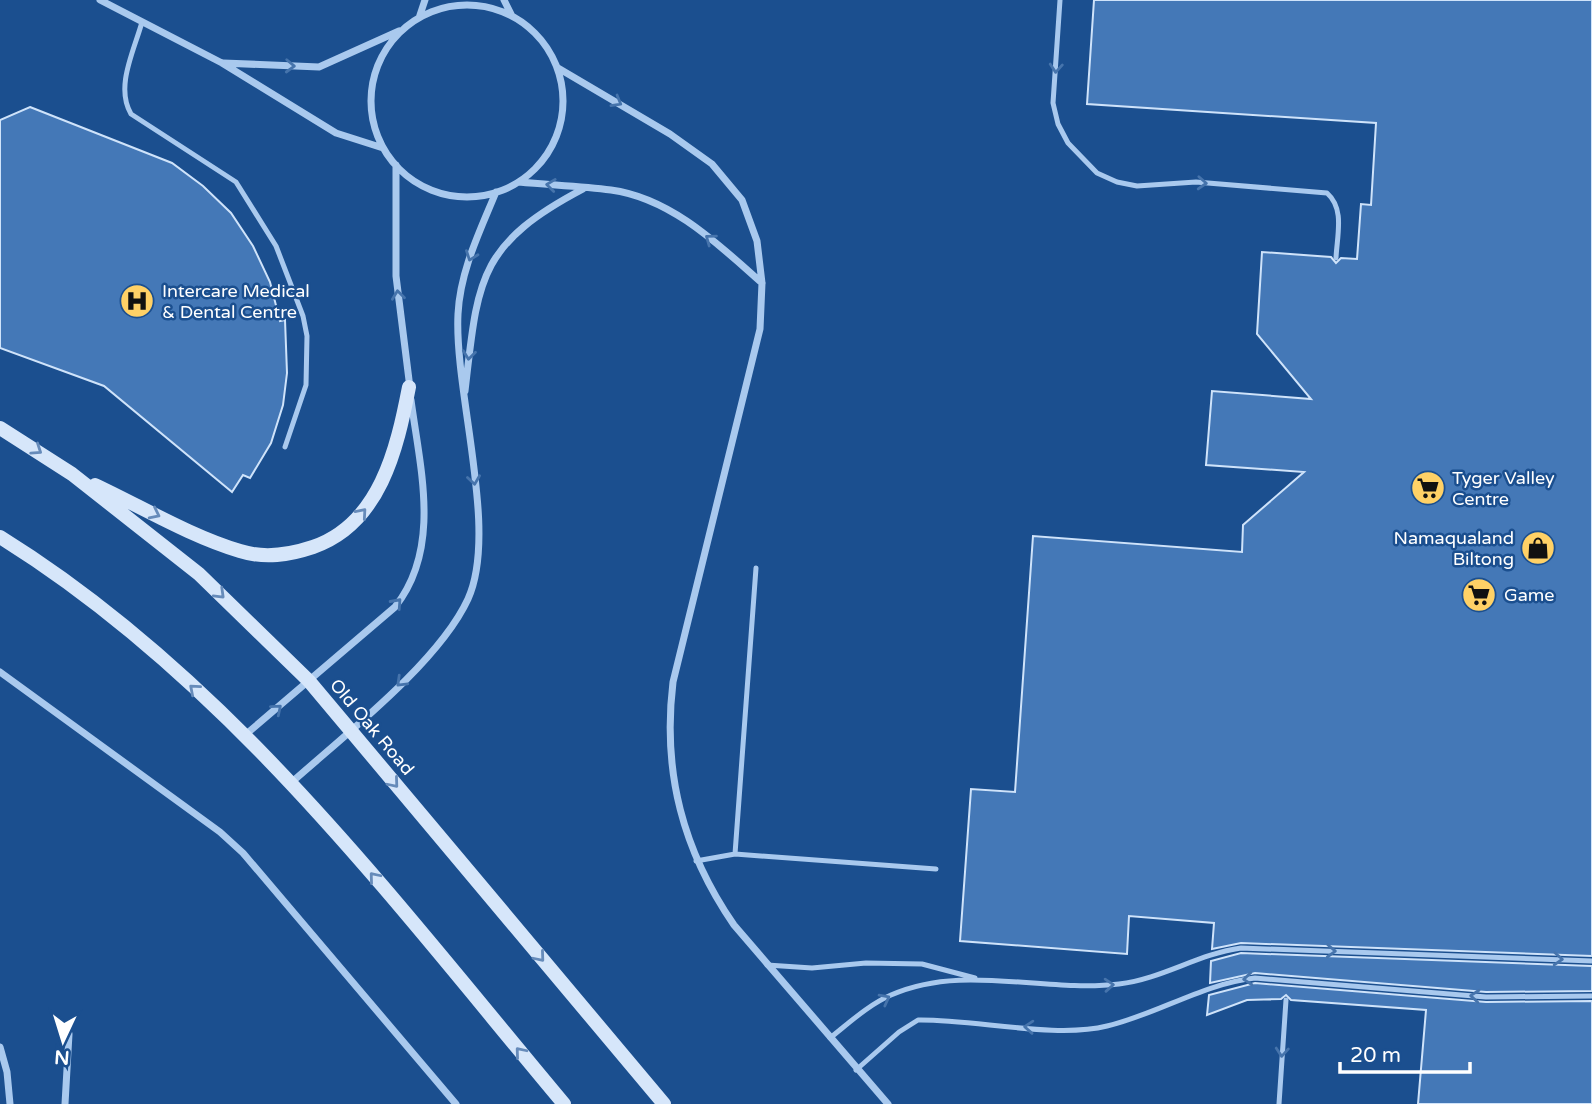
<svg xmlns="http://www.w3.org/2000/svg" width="1592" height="1104" viewBox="0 0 1592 1104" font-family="'Varela Round',sans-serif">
  <rect width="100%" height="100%" fill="#1b4f8f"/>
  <path fill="#4478b7" stroke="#cfe3fa" stroke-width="2" d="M1094 0H1592V956L1241 943 1212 949 1214 923 1129 916 1127 954 960 941 971 789 1015 792 1033 536 1242 552 1243 525 1304 472 1206 465 1212 391 1311 399 1257 334 1262 252 1331 257 1336 263 1341 258 1357 259 1361 204 1371 205 1376 123 1087 104Z
    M30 107 172 163 203 186 231 213 253 246 270 282 280 321 285 320 287 373 283 405 271 443 250 478 243 475 232 492 104 386 0 348V120Z
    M1241 953 1592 966V991L1486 992 1255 973 1210 983 1211 961Z
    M1255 983 1486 1002 1592 1001V1104H1418L1426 1010 1291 1000 1286 995 1281 999 1247 1000 1207 1015 1209 995Z"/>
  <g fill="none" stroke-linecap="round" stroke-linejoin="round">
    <path stroke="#a9c9ee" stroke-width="5" d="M1060 0 1053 103 1058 124 1068 143 1097 173 1117 182 1137 186 1196 182 1327 193C1345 209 1337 235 1336 258
      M142 22C134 51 115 87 131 114L236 182 276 246 303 316 307 336 306 385 285 447
      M735 854 756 568
      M696 861 735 854 936 869
      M767 965 812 968 866 963 922 964 975 978
      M830 1038C849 1023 868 1005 891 995 963 963 1043 993 1119 984 1162 979 1198 954 1241 948L1592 961
      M856 1070 899 1032 918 1020C974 1019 1055 1039 1107 1026 1158 1014 1202 984 1255 978L1486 997 1592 996
      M1279 1104 1286 1000"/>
    <path stroke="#a9c9ee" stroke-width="7" d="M100 0 222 63 336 133 383 148
      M504 0 512 16
      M371 101a96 96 0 1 1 192 0a96 96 0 1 1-192 0Z
      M419 18 425 0
      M223 63 319 67 399 31
      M558 68 670 134 712 164 742 200 757 241 762 283 760 329 673 682C662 772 683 851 734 925L888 1104
      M396 165V276L410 388
      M519 182C550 185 581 186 611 190 671 198 719 245 762 283
      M465 391C478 280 477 245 583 189
      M0 672 220 832 243 853 456 1104
      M244 736 395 607C442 548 420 468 411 400
      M292 782C345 735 439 662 468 599 499 531 454 392 458 314 460 271 480 231 496 192
      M0 1047 7 1072 10 1104
      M65 1104 69 1034"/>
    <path stroke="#d6e6fa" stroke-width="14" d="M0 428 72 474 199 574 309 681 664 1104
      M95 485C142 507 190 536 240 551 265 559 289 555 313 547 380 524 397 449 409 387
      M0 537C229 679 393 900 564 1104"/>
  </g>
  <defs><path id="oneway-chevron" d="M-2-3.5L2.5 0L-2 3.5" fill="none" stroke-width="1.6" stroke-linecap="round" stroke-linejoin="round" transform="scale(1.75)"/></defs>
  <g stroke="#4674ac">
    <use href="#oneway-chevron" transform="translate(290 66) rotate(2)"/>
    <use href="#oneway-chevron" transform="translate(1056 68) rotate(94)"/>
    <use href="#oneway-chevron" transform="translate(617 102) rotate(30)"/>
    <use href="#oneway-chevron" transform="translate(1202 183) rotate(3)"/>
    <use href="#oneway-chevron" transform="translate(551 185) rotate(-173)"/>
    <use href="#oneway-chevron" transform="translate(710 239) rotate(-144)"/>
    <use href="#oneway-chevron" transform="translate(471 256) rotate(110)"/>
    <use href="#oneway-chevron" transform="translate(398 295) rotate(-97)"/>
    <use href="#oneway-chevron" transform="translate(469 355) rotate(97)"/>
    <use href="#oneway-chevron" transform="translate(474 480) rotate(82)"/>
    <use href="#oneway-chevron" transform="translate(397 603) rotate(-48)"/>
    <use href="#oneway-chevron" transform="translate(401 682) rotate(136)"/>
    <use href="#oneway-chevron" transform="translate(277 709) rotate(-40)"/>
    <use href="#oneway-chevron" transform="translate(1331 951) rotate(2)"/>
    <use href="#oneway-chevron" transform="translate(1558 959) rotate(3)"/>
    <use href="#oneway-chevron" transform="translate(1248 979) rotate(175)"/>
    <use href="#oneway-chevron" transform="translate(1109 985) rotate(-4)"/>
    <use href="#oneway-chevron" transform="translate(1475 996) rotate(-175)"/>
    <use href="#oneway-chevron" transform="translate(885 999) rotate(-28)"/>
    <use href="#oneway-chevron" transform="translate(1029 1027) rotate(-176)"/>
    <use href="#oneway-chevron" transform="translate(1282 1052) rotate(94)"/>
  </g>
  <g stroke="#668bba">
    <use href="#oneway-chevron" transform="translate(37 450) rotate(34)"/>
    <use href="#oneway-chevron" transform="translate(362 513) rotate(-49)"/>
    <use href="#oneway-chevron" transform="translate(155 514) rotate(26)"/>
    <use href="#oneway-chevron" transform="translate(220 594) rotate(44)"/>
    <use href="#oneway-chevron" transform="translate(194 689) rotate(-139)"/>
    <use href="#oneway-chevron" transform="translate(394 783) rotate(50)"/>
    <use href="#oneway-chevron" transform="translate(374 877) rotate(-130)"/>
    <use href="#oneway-chevron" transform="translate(540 957) rotate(50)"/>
    <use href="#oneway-chevron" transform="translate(520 1052) rotate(-130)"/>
  </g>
  <defs>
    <g id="hospital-disc" transform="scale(1.75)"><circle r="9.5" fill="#ffd166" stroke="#1b4f8f"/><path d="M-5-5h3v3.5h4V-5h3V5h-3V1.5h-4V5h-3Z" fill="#111"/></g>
    <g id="supermarket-disc" transform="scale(1.75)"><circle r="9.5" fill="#ffd166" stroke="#1b4f8f"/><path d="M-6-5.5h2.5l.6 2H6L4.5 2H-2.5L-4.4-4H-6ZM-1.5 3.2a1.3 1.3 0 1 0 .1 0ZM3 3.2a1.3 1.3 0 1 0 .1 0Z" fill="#111"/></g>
    <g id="shop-disc" transform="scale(1.75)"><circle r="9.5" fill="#ffd166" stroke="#1b4f8f"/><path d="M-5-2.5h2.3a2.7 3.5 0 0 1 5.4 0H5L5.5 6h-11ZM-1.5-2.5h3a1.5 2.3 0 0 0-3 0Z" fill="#111"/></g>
  </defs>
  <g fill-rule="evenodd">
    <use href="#hospital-disc" x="137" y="301"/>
    <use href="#supermarket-disc" x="1428" y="488"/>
    <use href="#shop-disc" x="1538" y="548"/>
    <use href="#supermarket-disc" x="1479" y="595"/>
  </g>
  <g text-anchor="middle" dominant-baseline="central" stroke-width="5" stroke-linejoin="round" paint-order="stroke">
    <g font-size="18" fill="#fff" stroke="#1b4f8f" text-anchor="start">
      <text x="162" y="291">Intercare Medical<tspan x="162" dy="21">&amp; Dental Centre</tspan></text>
      <text x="1452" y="478">Tyger Valley<tspan x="1452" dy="21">Centre</tspan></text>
      <text x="1514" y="538" text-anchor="end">Namaqualand<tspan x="1514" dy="21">Biltong</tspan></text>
      <text x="1504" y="595">Game</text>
    </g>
    <g font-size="18" fill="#fff" stroke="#1b4f8f">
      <text transform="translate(372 727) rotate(50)">Old Oak Road</text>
    </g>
  </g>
  <g transform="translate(63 1041) rotate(184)" stroke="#1b4f8f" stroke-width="5" paint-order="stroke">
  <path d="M0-5L12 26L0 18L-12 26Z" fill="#ffffff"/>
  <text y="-10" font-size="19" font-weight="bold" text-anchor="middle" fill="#ffffff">N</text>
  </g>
  <path d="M1340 1062v10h130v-10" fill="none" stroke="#ffffff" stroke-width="3.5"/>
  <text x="1350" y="1062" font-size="21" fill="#ffffff" stroke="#1b4f8f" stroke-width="5" paint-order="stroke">20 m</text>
</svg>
